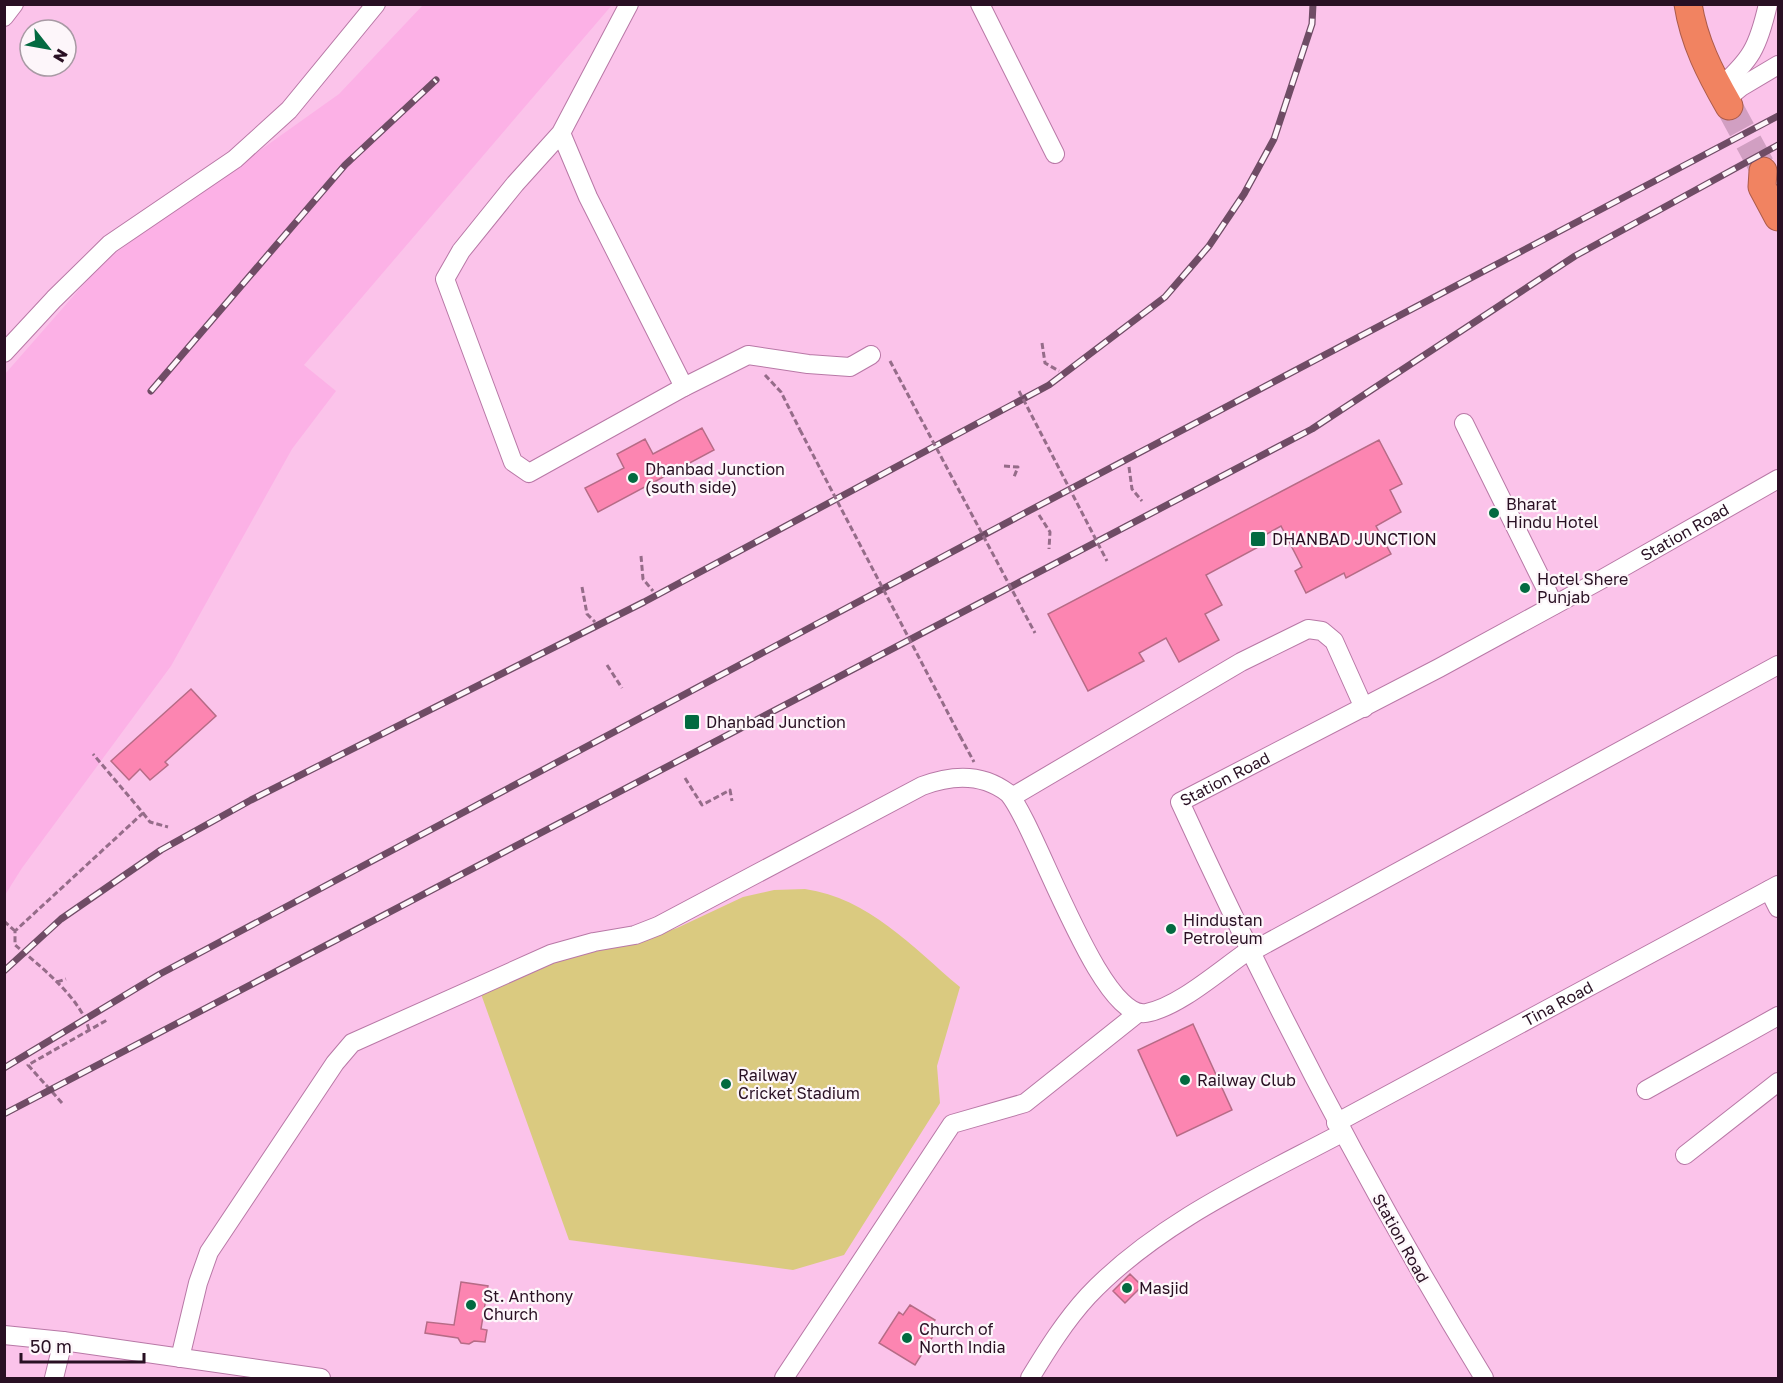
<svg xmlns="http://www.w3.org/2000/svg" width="1783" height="1383" viewBox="0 0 1783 1383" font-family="'Golos Text',sans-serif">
  <rect width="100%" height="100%" fill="#fbc3ea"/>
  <path fill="#fcb1e6" d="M423 5H612L304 365 336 391 292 449 171 666 22 868 5 895V374L104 261 339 94Z"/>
  <path fill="#daca80" d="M805 889C869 898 912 947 960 987L937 1066 940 1103 844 1255 793 1270 569 1240 481 994 575 954 632 943 677 928 743 897 774 890Z"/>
  <path fill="#fc85b1" stroke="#b66b86" stroke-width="1.5" d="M702 428 714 450 598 512 585 488 624 468 617 454 645 439 653 454Z
    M1379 440 1402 484 1390 490 1401 512 1376 526 1391 554 1346 578 1344 573 1306 593 1295 571 1302 567 1281 526 1258 539 1262 545 1206 575 1222 605 1205 614 1219 640 1179 662 1166 638 1139 653 1144 661 1088 691 1048 614Z
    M191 689 216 716 165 762 168 765 150 780 140 769 129 780 111 761Z
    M1193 1024 1232 1110 1177 1136 1138 1050Z
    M1130 1274 1142 1286 1125 1303 1113 1291Z
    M461 1282 488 1286 481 1329 487 1330 485 1342 474 1341 469 1344 461 1343 458 1338 425 1333 427 1322 454 1325Z
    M910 1305 935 1320 929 1329 935 1333 915 1365 879 1343 899 1312 903 1315Z"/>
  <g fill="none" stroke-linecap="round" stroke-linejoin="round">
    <path stroke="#d19fc2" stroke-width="27" stroke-dasharray="27 14" stroke-linecap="butt" d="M1729 106 1761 165"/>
    <g stroke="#b878a6" stroke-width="20">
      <g id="minor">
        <path d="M980 4 1055 154"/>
        <path d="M4 17 14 4"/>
        <path d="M1718 89C1751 60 1758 48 1768 4"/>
        <path d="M1725 100 1741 87 1778 65"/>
        <path d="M561 133 588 197 684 387 529 473 513 462 445 279 461 251 515 184 561 133 629 4"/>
        <path d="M4 353 54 299 110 244 235 159 289 110 376 4"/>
        <path d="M684 387 748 355 808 364 850 367 871 355"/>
        <path d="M1464 423 1554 605"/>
        <path d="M1012 797 1241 662 1308 629 1322 631 1334 641 1364 708"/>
        <path d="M1769 890 1778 908"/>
        <path d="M1249 953 1778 665"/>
        <path d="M1646 1090 1778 1016"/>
        <path id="s1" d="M1336 1123 1778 885"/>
        <path d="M1685 1155 1778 1082"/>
        <path d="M4 1335 63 1341 321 1378"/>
        <path d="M180 1358 198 1283 209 1252 335 1063 352 1043 551 954 594 942 635 935 658 926 922 786C951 775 982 773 1008 793 1036 824 1099 1021 1146 1013 1179 1007 1220 970 1248 951"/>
        <path d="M54 1378 63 1341"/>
        <path d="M784 1378 952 1124 1025 1103 1138 1013"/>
        <path d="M1030 1378C1047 1350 1065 1321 1088 1296 1157 1223 1255 1179 1342 1133"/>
        <path id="s2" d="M1484 1378C1370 1192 1271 1001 1180 802L1439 668 1604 578 1778 479"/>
      </g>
    </g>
    <g stroke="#ab5b4b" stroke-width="29">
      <path id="highway" d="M1688 4C1694 42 1710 73 1729 106
        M1763 171 1762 187 1778 217"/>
    </g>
    <path stroke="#956c89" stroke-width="3" stroke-dasharray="6 3" stroke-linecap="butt" d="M1042 343 1045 363 1059 371
      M765 375 781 392 800 430
      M1004 466 1018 467 1014 477
      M1129 467 1132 489 1142 501
      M1039 515 1050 532 1049 549
      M641 556 643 579 653 591
      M582 587 587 614 595 622
      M607 665 622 688
      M960 736 974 762
      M685 778 702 805 730 790 732 801
      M143 813 150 822 168 827
      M4 921 15 931
      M57 982 66 979
      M89 1030C82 999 39 965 15 945V931L143 813 93 754
      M62 1103 28 1065 107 1020"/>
    <use href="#minor" stroke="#fff" stroke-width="18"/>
    <use href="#highway" stroke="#f18361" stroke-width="27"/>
    <g stroke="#6f4c65" stroke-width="7">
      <path id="rail" d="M151 391 345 165 436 80
        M4 971 61 919 161 850 251 800 644 602 1049 385 1165 297 1209 246 1244 194 1274 139 1312 24 1313 4
        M4 1068 160 974 1023 514 1778 116
        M4 1114 1312 429 1575 256 1778 145"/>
    </g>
    <use href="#rail" stroke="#fdf6fa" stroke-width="4.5" stroke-dasharray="14" stroke-linecap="butt"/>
    <path stroke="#956c89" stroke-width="3" stroke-dasharray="6 3" stroke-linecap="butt" d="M890 361 1035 633
      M1019 391 1107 561
      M800 430 960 736"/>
  </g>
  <g fill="#036a40" stroke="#fdf6fa" stroke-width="2">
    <circle cx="633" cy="478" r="6"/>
    <circle cx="1494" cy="513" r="6"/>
    <rect x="1250" y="531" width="16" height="16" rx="3"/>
    <circle cx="1525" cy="588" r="6"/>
    <rect x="684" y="714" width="16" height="16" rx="3"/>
    <circle cx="1171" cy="929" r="6"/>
    <circle cx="1185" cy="1080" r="6"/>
    <circle cx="726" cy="1084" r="6"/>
    <circle cx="1127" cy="1288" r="6"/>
    <circle cx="471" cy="1305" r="6"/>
    <circle cx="907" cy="1338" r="6"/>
  </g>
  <g text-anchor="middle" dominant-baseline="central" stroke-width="4.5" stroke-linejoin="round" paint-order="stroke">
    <g font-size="16" fill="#291023" stroke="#fdf6fa" text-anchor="start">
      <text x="645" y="469">Dhanbad Junction<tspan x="645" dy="18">(south side)</tspan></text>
      <text x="1506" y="504">Bharat<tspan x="1506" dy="18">Hindu Hotel</tspan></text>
      <text x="1272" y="539">DHANBAD JUNCTION</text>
      <text x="1537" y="579">Hotel Shere<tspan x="1537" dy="18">Punjab</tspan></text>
      <text x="706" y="722">Dhanbad Junction</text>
      <text x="1183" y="920">Hindustan<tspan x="1183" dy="18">Petroleum</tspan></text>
      <text x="738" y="1075">Railway<tspan x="738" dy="18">Cricket Stadium</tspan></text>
      <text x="1197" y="1080">Railway Club</text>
      <text x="1139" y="1288">Masjid</text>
      <text x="483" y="1296">St. Anthony<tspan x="483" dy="18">Church</tspan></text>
      <text x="919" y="1329">Church of<tspan x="919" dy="18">North India</tspan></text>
    </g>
    <g font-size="16" fill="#291023" stroke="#fdf6fa">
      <text stroke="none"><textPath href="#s2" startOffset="1224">Station Road</textPath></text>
      <text stroke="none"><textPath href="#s2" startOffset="702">Station Road</textPath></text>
      <text stroke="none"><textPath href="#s1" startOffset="252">Tina Road</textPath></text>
      <text transform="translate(1401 1238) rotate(61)">Station Road</text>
    </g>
  </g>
  <rect width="1783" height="1383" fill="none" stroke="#291023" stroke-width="12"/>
  <g transform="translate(48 48) rotate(121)"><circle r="28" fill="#fdf6fa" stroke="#a89aa4" stroke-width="1.5"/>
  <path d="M0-4.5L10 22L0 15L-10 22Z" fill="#036a40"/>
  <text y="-9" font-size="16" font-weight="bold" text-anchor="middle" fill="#291023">N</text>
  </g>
  <path d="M21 1353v9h123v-9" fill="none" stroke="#291023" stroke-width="3"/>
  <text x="30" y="1353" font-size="18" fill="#291023" stroke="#fdf6fa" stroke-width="4.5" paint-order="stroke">50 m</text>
</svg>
